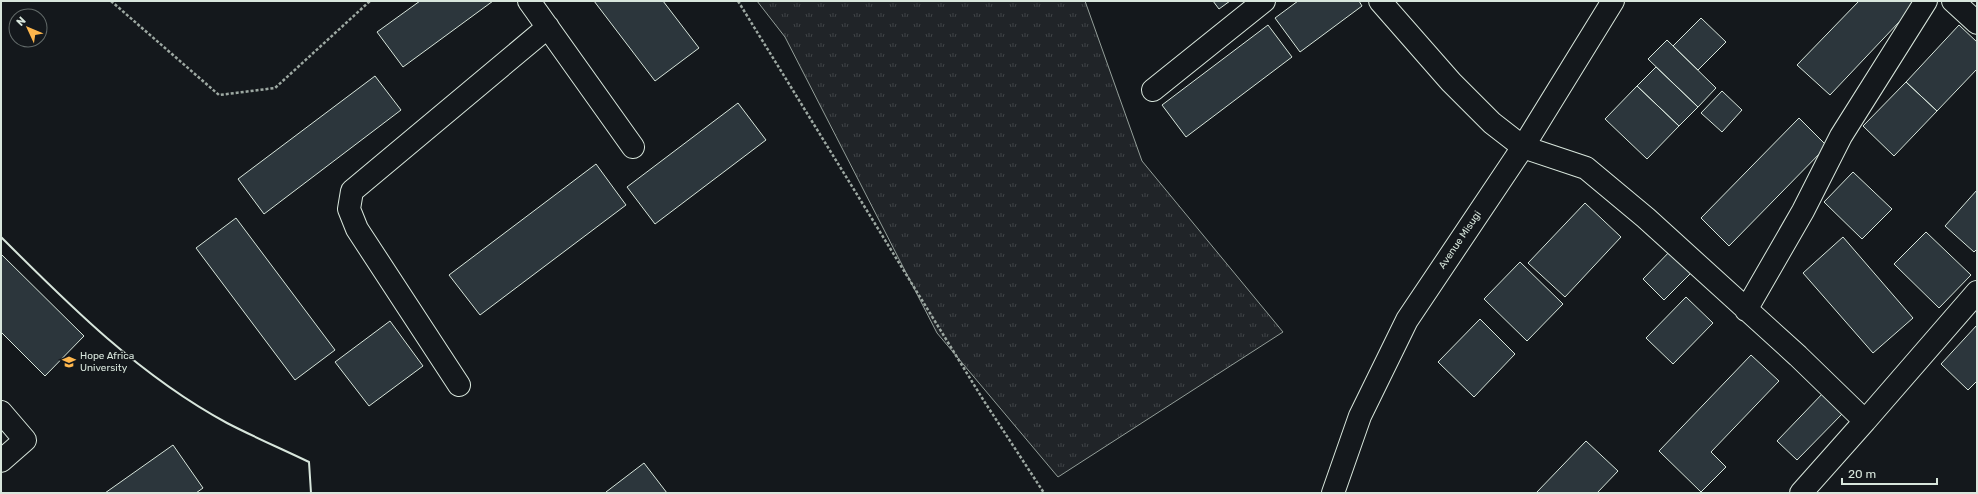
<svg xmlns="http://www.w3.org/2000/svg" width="1978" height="494" viewBox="0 0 1978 494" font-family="Rubik,sans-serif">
  <defs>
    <pattern id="grass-tufts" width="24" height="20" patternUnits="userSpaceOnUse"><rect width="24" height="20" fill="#202428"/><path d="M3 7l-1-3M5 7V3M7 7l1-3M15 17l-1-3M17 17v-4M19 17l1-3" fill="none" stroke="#404447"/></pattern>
  </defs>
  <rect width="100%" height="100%" fill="#14181c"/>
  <path fill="url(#grass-tufts)" stroke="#939e99" d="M757 1H1085L1142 161 1283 332 1058 477 937 333 785 37Z"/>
  <path fill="#2c363c" stroke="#d8e6dc" d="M420 1H493L403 67 377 32Z
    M594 1H663L699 48 655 81Z
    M1213 1H1230L1219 9Z
    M1298 1H1359L1362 6 1300 52 1275 18Z
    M1859 1H1917L1918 2 1830 95 1797 65Z
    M1701 18 1726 42 1698 70 1673 46Z
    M1268 25 1292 57 1186 137 1162 105Z
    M1959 25 1977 42V69L1937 111 1906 82Z
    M1667 40 1716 88 1698 107 1648 59Z
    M1656 67 1698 107 1679 126 1637 86Z
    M375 76 401 110 264 214 238 179Z
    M1906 82 1937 111 1894 156 1863 126Z
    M1637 86 1679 126 1647 159 1605 119Z
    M1722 91 1742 110 1722 132 1701 113Z
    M738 103 766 140 655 224 627 187Z
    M1799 118 1827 146 1729 246 1701 218Z
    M596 164 626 205 480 315 449 275Z
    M1853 172 1892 209 1862 239 1824 202Z
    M1977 190V249L1974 252 1945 226Z
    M1585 203 1621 237 1565 297 1528 263Z
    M236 218 335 350 295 380 196 248Z
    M1926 232 1971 275 1939 308 1894 264Z
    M1843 237 1913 318 1873 353 1803 273Z
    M1674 247 1695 269 1664 300 1643 279Z
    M1 254 84 336 45 376 1 332Z
    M1520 262 1563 304 1527 341 1484 299Z
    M1686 297 1713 323 1673 364 1646 338Z
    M1480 319 1515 354 1474 397 1438 362Z
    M390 321 423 366 369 406 335 362Z
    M1977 325V381L1968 390 1941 364Z
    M1751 355 1779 381 1711 452 1726 467 1701 492 1659 451Z
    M1824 392 1844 412 1797 460 1777 441Z
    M1586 441 1618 471 1597 493H1536Z
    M173 445 203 488 196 493H105Z
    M644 463 667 493H607L606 492Z"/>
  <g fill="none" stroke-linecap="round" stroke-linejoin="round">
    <g stroke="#d8e6dc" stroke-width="24">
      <path id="minor" d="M529 1 633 147
        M1380 1 1451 82 1492 123 1523 147 1586 168 1646 218 1798 356 1865 421 1801 493
        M1953 1 1977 23
        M1153 90 1264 1
        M1746 310 1803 211 1841 136 1926 1
        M459 385 357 229 349 209 352 191 548 27
        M1 412 25 440 1 461
        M1865 421 1977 292
        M1333 493 1360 416 1407 320 1523 147 1613 1"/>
    </g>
    <path stroke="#9da8a2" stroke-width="2.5" stroke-dasharray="3 2" stroke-linecap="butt" d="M111 1 219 95 275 88 370 1
      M738 1 984 401 1044 493"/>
    <use href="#minor" stroke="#14181c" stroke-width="22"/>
    <path stroke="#d8e6dc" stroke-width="2" d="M1 237C70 306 140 376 227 423 254 437 282 449 309 462L311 493"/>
  </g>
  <defs>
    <g id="university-bare" transform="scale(1.08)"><path d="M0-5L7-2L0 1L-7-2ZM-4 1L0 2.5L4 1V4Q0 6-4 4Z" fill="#ffb74d" stroke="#14181c" stroke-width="2.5" paint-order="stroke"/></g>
  </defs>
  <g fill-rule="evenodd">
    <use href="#university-bare" x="69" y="362"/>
  </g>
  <g text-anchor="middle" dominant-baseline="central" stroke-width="3" stroke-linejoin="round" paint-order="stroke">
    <g font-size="10" fill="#d8e6dc" stroke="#14181c">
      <text transform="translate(1460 240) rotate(-56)">Avenue Misugi</text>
    </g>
    <g font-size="10" fill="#d8e6dc" stroke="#14181c" text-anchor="start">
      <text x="80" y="356">Hope Africa<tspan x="80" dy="12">University</tspan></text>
    </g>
  </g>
  <rect width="1978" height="494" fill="none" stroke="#d8e6dc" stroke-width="4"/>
  <g transform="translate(28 28) rotate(314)"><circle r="19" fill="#14181c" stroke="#626a69"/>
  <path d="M0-3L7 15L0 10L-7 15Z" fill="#ffb74d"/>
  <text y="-6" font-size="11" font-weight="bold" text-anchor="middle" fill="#d8e6dc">N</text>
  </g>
  <path d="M1842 478v6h95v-6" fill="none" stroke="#d8e6dc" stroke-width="2"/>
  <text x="1848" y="478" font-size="12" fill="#d8e6dc" stroke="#14181c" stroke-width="3" paint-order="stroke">20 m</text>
</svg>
